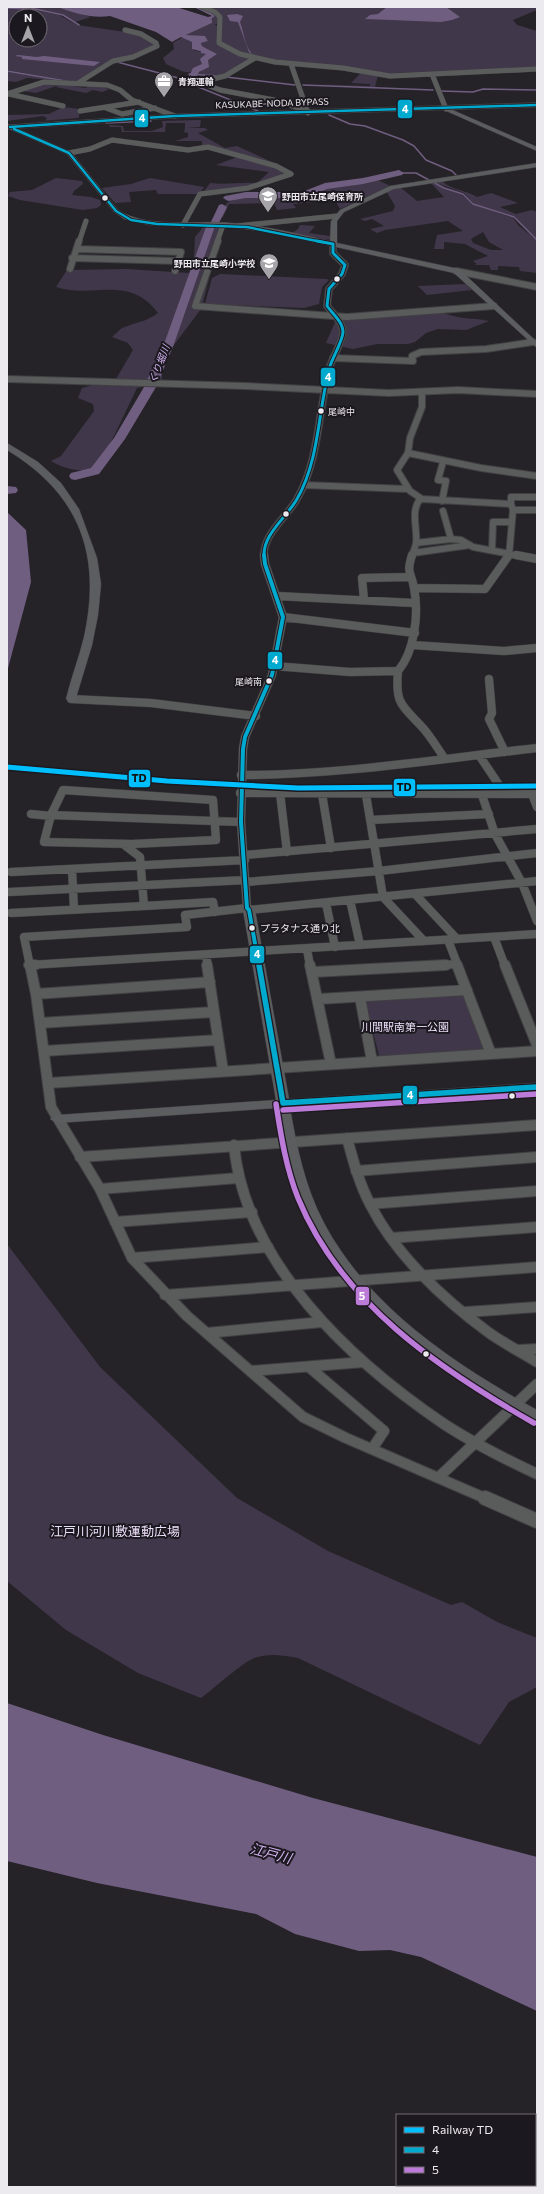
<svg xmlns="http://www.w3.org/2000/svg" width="544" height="2194" viewBox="0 0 544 2194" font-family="Commissioner,'Noto Sans JP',sans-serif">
  <rect width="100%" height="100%" fill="#252328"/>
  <path fill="#41374a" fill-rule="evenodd" d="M7 7H57L91 17 75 22C62 14 47 9 31 9L59 15 77 25 139 34 153 42 155 46 147 51 110 61 76 82 7 70V8H11ZM16 16H40V40H16Z
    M204 7H537V10L513 20 517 25 537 31V68L395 73 388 75 252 58 220 76 197 74 207 66 206 58 216 54 202 46 201 43 208 41 205 36 195 37 186 35 212 23 210 19 215 16 211 13 218 17V23L215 25 218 26 219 45 230 51 247 56 221 44V16L217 12Z
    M183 37 193 42V50L211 54 202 60 204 65C186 77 185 72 166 64L163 58 174 49 173 43Z
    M7 71 64 81 27 78 16 82 7 81Z
    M362 72 378 75 375 87 308 84 370 86V84L351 83Z
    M42 83 45 85H52L56 83 85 88 92 85 110 89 102 92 93 90 86 93 56 87 59 85 36 93 22 91Z
    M63 107 79 109V117L78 118 29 122 45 121 47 118 43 116 7 121V115L49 114Z
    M198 120H201L200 127 185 128V123H166L165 132H122L121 127H110L109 125 123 126 124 131H152L163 127 162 121Z
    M185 128H205L208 130 198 133 225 148 237 146 289 170 208 146 190 150 179 148 202 147V141H175L188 137V133L184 132Z
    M240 156 275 167 289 174 246 188 202 194 210 183C226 185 241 182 257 183L269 172 216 165Z
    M56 178 82 181 83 184 74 191 72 195 91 197 100 200 101 205 97 208 83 210 20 200 8 196 10 192 32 190Z
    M150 178 204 187 199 194H158L156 190 129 192 131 202 115 203 102 188 131 184Z
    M378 180 390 186 340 209 335 200 293 204 296 208 277 210 274 203 229 204 223 217H218C226 200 235 195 253 195V197L304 198 325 188Z
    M442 181C451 190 466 190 477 197L491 193 518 203 500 207 516 214 532 210 537 212V239L521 225 515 217 474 204 464 193 433 182Z
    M430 182 462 194 472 204 513 218 519 226 537 240V273L520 271 519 267 498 266V270H491L489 265H474L477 264 473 261 488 256 465 244 444 242V249H434L437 235 463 231 448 221 385 230 377 233 370 229 384 226 372 219 365 221 360 219 393 211 395 206 386 191 400 187 417 201 444 197ZM483 232 489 242 503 250H491L473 243 471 239Z
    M223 223 224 229 215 245 210 275 201 309 168 353 162 369V379L153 385 137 388 98 469C80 472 66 470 51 461L61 456 94 411 93 404 78 398 82 388 116 379 133 350 128 343 112 337C116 334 120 328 125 327 137 322 148 321 158 313 129 274 93 299 56 287L67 270 126 269 189 273 194 258 195 237 205 225Z
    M300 225 315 226 309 233 330 236 331 239 323 240 291 234 298 229Z
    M220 274 326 279 329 280 322 287 319 304 304 308 205 304 212 278Z
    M466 284 472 290 427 295 418 286Z
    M444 313C458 319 474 318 489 321L466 330 438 329 426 333 415 342 408 344H377L353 349 326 343 336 320Z
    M464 995 483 1048 480 1051 385 1058 379 1055 365 1002 370 998Z
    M7 1244 100 1367 237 1498 328 1551 451 1605 462 1602 497 1622 537 1638V1687L509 1702 480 1745 298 1658C283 1655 268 1653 254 1658 242 1663 213 1689 201 1698L138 1673 66 1630 7 1581Z"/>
  <path fill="#705e80" d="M57 7H176L208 17 212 16 194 7C201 8 210 11 215 16L211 19 212 20V23L186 35 205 36 208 41 201 43 202 46 216 54 202 62 203 58 211 54 192 49V42L181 37 172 42 156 32 110 16C93 19 74 13 57 7Z
    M387 7H446L460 17 452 20 441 22 365 19 370 15 378 14Z
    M237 14 243 16 240 22C244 32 245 50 255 56L249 52 238 22 230 21 227 15Z
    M18 55 37 57 44 56 100 62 94 66 22 59V57L15 56Z
    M7 512 26 530 31 582 7 672Z
    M7 1703 103 1735 313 1798 537 1857V2011L421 1957 390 1950 359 1951 295 1934 256 1914 97 1883 7 1861Z"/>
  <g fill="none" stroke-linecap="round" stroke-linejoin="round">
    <path stroke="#705e80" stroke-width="1.5" d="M7 8 29 9
      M31 8 63 15 79 25
      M117 62 190 81
      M7 71 66 81
      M218 76 189 74 192 80 190 81 196 86 258 111
      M226 77 295 85
      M303 85 433 90
      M441 91 473 92 483 89 537 90
      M329 115 350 124 365 126 403 140 414 146 426 160 452 171 456 175
      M106 123 151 121
      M399 173H416L444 188 463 194 473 204 514 217 537 240"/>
    <path fill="#705e80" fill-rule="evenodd" d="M201 49H207L217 54 208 60 209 67 199 72 197 76H191L190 74 193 68 202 64 200 59 206 54 201 53Z
      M399 170 404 173 402 175 363 184 327 189 303 198H246L228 201 223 198 225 196 246 192H302L325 183 363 178Z
      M222 204 227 207 219 223 215 226 174 344 156 387 125 439 99 474 75 480 71 479 69 476 71 473 91 468 114 438 144 387 164 344 206 227 210 224 219 205Z
      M7 486 16 487 18 490 16 493 7 494Z"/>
    <g stroke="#414043" stroke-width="5.5">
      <path id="street-far4" d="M202 7 215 12 220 17 219 43 240 54 275 62 343 68 390 76 537 69
        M255 58 225 76 204 81 205 84 220 90 274 100 308 111
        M291 64 308 113
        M432 74 446 109
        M78 83 113 61 133 57 157 46 156 43 141 34 125 30
        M7 94 44 82 107 85 120 90 132 100 175 116
        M9 94 63 106
        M106 108 122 114 155 108
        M80 111 139 102
        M69 153 90 149 112 140 188 150 208 147 276 166 291 174 248 188 200 194 183 225
        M237 226 337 216
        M79 242 86 221
        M217 242 223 225"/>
    </g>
    <g stroke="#414043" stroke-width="8">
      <path id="street-far3" d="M218 241 195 306 347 317 494 306
        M77 249 181 252 175 271
        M72 258 177 261
        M70 269 79 241
        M456 271 537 287
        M333 358 413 361 412 356 421 352 486 349 533 342
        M7 379 245 386 389 393 458 390 537 394
        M422 392V407L410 438 408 453 397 470 410 491 422 499 511 504 513 510 509 556
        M408 453 481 468 537 476
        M304 485 407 489
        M442 501 446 481 438 480 443 462
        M511 504V497H537
        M513 510H537
        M443 511 451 539 461 540 473 547 521 556
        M416 543 451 539
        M492 550 493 522H512
        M413 553 470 545
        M264 556C263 534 287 517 297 499 320 459 318 409 330 366 333 357 343 340 343 332 343 322 332 313 327 306L329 289 342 274 345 265 333 253V244
        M412 556C413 552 415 548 416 544 418 529 410 512 420 499"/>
    </g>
    <g stroke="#414043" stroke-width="9">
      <path id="street-far2" d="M264 555 265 564 283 617 272 675 245 737 243 749 241 822 247 908 249 910 537 881
        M412 555C406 575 411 570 414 588 419 613 415 651 398 671 395 705 402 705 423 728 431 737 438 749 445 759
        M516 555 537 559
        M414 588 485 589 509 555
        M277 596 414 603
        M364 600 362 578 409 577
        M283 617 415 633
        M412 645 504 651 537 648
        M274 666 350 672 398 671
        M489 679 492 713 489 719 505 752
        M71 699 151 703 256 716
        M479 755 505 794
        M241 775C340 775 439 759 537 748
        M63 790 213 800 216 840 132 844 44 842 51 815Z
        M240 793 537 794
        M280 793 287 852
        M322 794 331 848
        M532 794 537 807
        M366 795 383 897 424 941
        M482 795 495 834 522 883 537 921
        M31 814 51 816
        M51 815 241 822
        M370 820 489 814
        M245 855 537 829
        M72 869 74 909
        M11 872 245 860
        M246 882 379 871 537 853
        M9 892 246 880
        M415 894 457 939
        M350 900 360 945
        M326 903 335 947
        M144 906 213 902 215 912
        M11 913 144 906 140 857 123 844
        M494 937 505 966
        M448 940 458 966
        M307 949 310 966
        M206 955 208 966
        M29 965 537 934
        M30 966 24 937 187 927 185 915 247 908
        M428 966 457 964"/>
    </g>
    <g stroke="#414043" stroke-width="12">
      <path id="street-far1" d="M29 965H35
        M30 965 36 994 51 1107 100 1189 132 1258 187 1316 303 1417 346 1438 487 1499
        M207 965 223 1071
        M310 965 331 1064
        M457 965 491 1054
        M505 965 537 1045
        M313 972 446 965
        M36 994 210 982
        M360 997 372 1061
        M319 999 467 990
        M40 1023 214 1012
        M44 1051 218 1040
        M49 1083 537 1051
        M347 1138C353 1160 359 1183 370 1204 395 1254 443 1299 488 1332 503 1343 521 1352 537 1362
        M234 1145C245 1263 351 1361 444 1424 473 1443 505 1459 537 1474
        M80 1157 537 1125
        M356 1171 537 1157
        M100 1189 238 1178
        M370 1204 537 1191
        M115 1222 252 1212
        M391 1238 537 1227
        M132 1258 268 1247
        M165 1295 537 1267
        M466 1312 537 1307
        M207 1333 322 1322
        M518 1350 537 1349
        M309 1367 384 1431 372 1449
        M251 1371 364 1362
        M439 1477 537 1384"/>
    </g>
    <g stroke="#414043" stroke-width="16">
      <path id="street" d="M485 1498 537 1521"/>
    </g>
    <g stroke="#414043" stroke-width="1">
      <path id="secondary" d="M444 108H448L537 147V151L444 110Z
        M7 124 71 152 118 210C147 229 196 220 230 223 263 225 297 234 330 241L331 221 340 210 390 186 537 163V167L394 189 344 212 337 221V243L459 269 537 342V348L454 273 268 232 230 227 149 225 124 219 114 212 67 154 7 128Z
        M7 443 38 462 61 483 79 509 97 558 101 584 98 615 92 645 75 701 71 702 66 699C71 678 79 658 84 637 102 555 80 494 7 450Z
        M249 906 255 910 289 1099 537 1083V1091L290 1108C297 1148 305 1187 324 1223 369 1308 456 1365 537 1410V1423C513 1415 490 1397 469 1384 393 1336 326 1270 294 1185 285 1161 282 1134 277 1108L57 1123 50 1119 57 1115 276 1100 243 910Z"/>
    </g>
    <g stroke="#414043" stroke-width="1">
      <path id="highway" d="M537 103V107L175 118 7 129V125L175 114Z"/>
    </g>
    <use href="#street-far4" stroke="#5a5b5b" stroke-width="5"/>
    <use href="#street-far3" stroke="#5a5b5b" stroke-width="6"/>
    <use href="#street-far2" stroke="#5a5b5b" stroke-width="8"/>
    <use href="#street-far1" stroke="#5a5b5b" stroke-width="10"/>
    <use href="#street" stroke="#5a5b5b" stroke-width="14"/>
    <use href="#secondary" fill="#5c5d5e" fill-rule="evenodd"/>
    <use href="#highway" fill="#616364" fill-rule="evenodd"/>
    <g stroke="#1c181f" stroke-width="4">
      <path id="bus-1-far3" d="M10 127 175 116 537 105
        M14 129 69 153 116 211 131 220 157 224 247 227 322 242"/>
    </g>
    <g stroke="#1c181f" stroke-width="5">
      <path id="bus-1-far2" d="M317 241 333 244
        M264 556C263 534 287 517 297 499 320 459 318 409 330 366 333 357 343 340 343 332 343 322 332 313 327 306L329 289 342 274 345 265 333 253V244"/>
    </g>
    <g stroke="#1c181f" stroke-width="6">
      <path id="bus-1-far1" d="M259 966 249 910 247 908 241 822 243 749 245 737 272 675 283 617 265 564 264 555"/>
    </g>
    <g stroke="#1c181f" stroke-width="8">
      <path id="bus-1" d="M259 965 283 1103
        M283 1103 537 1087"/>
    </g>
    <g stroke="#1c181f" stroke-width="8">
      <path id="bus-2" d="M276 1104C281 1136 286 1168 298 1198 341 1303 439 1369 534 1423
        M283 1110 537 1094"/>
    </g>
    <use href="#bus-1-far3" stroke="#00a9ce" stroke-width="2.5"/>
    <use href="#bus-1-far2" stroke="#00a9ce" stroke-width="3"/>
    <use href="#bus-1-far1" stroke="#00a9ce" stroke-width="4"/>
    <use href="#bus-1" stroke="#00a9ce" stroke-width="5.5"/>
    <use href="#bus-2" stroke="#bd7bd9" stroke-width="5.5"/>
    <g stroke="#1c181f" stroke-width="8">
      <path id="rail-1" d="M7 767 167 781 298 788 537 786"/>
    </g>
    <use href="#rail-1" stroke="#00bfff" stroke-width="5"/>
  </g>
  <defs>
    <g id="office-pin" transform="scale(1)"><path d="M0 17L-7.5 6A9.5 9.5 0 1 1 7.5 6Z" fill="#a7a4a9" stroke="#1c181f"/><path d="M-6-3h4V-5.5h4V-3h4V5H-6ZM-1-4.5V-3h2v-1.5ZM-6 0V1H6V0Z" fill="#fff"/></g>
    <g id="school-pin" transform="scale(1)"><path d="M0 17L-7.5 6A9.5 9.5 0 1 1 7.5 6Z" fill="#a7a4a9" stroke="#1c181f"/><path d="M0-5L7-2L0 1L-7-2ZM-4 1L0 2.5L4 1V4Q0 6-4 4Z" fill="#fff"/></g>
  </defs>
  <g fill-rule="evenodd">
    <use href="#office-pin" x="164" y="81"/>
    <use href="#school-pin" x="268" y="196"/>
    <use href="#school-pin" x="269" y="263"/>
  </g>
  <g fill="#edeaef" stroke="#1c181f" stroke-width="1.5">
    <circle cx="105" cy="198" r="3.5"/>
    <circle cx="337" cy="279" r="3.5"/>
    <circle cx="321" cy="411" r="3.5"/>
    <circle cx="286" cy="514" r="3.5"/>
    <circle cx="269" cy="681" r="3.5"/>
    <circle cx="252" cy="928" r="3.5"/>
    <circle cx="512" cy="1096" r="3.5"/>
    <circle cx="426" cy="1354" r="3.5"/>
  </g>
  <g text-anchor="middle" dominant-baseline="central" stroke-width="4" stroke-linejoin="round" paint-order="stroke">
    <g font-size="9" font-weight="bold" fill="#edeaef" stroke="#1c181f" text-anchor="start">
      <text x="178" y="81">青翔運輸</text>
      <text x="282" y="196">野田市立尾崎保育所</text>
      <text x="255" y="263" text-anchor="end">野田市立尾崎小学校</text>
    </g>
    <g font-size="9" fill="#edeaef" stroke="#1c181f">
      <text transform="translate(272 103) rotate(-2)">KASUKABE-NODA BYPASS</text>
    </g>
    <g font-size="9" fill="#edeaef" stroke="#1c181f" text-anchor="start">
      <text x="328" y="411">尾崎中</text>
      <text x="262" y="681" text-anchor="end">尾崎南</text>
    </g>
    <g font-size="10" font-style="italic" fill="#d3b3f1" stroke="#1c181f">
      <text transform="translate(159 364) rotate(-69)">くり堀川</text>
    </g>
    <g font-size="10" fill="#edeaef" stroke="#1c181f" text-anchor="start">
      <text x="260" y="928">プラタナス通り北</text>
    </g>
    <g font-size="11" fill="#eaddf7" stroke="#1c181f">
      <text x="405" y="1026">川間駅南第一公園</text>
    </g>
    <g font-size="13" fill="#eaddf7" stroke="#1c181f">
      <text x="115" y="1531">江戸川河川敷運動広場</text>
    </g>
    <g font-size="14" font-style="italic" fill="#d3b3f1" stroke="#1c181f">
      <text transform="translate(271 1853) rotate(15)">江戸川</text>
    </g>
  </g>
  <g stroke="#1c181f" stroke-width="1.5">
    <rect x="397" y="99" width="16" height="20" rx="4" fill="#00a9ce"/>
    <rect x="134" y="109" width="15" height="19" rx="4" fill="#00a9ce"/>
    <rect x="320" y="367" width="16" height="20" rx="4" fill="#00a9ce"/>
    <rect x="267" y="651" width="16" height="19" rx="4" fill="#00a9ce"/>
    <rect x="128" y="769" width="23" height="19" rx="4" fill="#00bfff"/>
    <rect x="393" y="778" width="23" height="19" rx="4" fill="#00bfff"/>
    <rect x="249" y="945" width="16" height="19" rx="4" fill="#00a9ce"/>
    <rect x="402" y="1085" width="16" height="20" rx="4" fill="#00a9ce"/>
    <rect x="355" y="1286" width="15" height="20" rx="4" fill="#bd7bd9"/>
  </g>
  <g font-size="11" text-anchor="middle" font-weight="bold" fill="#fff">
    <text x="405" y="113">4</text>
    <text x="142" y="122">4</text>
    <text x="328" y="381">4</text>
    <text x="275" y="664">4</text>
    <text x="257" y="958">4</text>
    <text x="410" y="1099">4</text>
    <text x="362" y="1300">5</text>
  </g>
  <g font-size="11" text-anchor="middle" font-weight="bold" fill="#111">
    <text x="139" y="782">TD</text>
    <text x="404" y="791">TD</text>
  </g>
  <rect width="544" height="2194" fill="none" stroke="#edeaef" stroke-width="16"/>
  <rect x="396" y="2114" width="140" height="72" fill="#1c181f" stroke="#706c72"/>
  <rect x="404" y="2127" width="20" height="6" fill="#00bfff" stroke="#706c72"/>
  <text x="432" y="2134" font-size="12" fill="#edeaef">Railway TD</text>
  <rect x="404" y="2147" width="20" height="6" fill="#00a9ce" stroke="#706c72"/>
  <text x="432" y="2154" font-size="12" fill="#edeaef">4</text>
  <rect x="404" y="2167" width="20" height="6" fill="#bd7bd9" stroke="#706c72"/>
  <text x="432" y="2174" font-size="12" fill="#edeaef">5</text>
  <g transform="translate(28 28)"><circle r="19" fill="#1c181f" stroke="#706c72"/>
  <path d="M0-3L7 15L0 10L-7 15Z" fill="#a7a4a9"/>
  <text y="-6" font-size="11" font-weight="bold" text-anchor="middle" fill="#edeaef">N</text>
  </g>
</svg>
